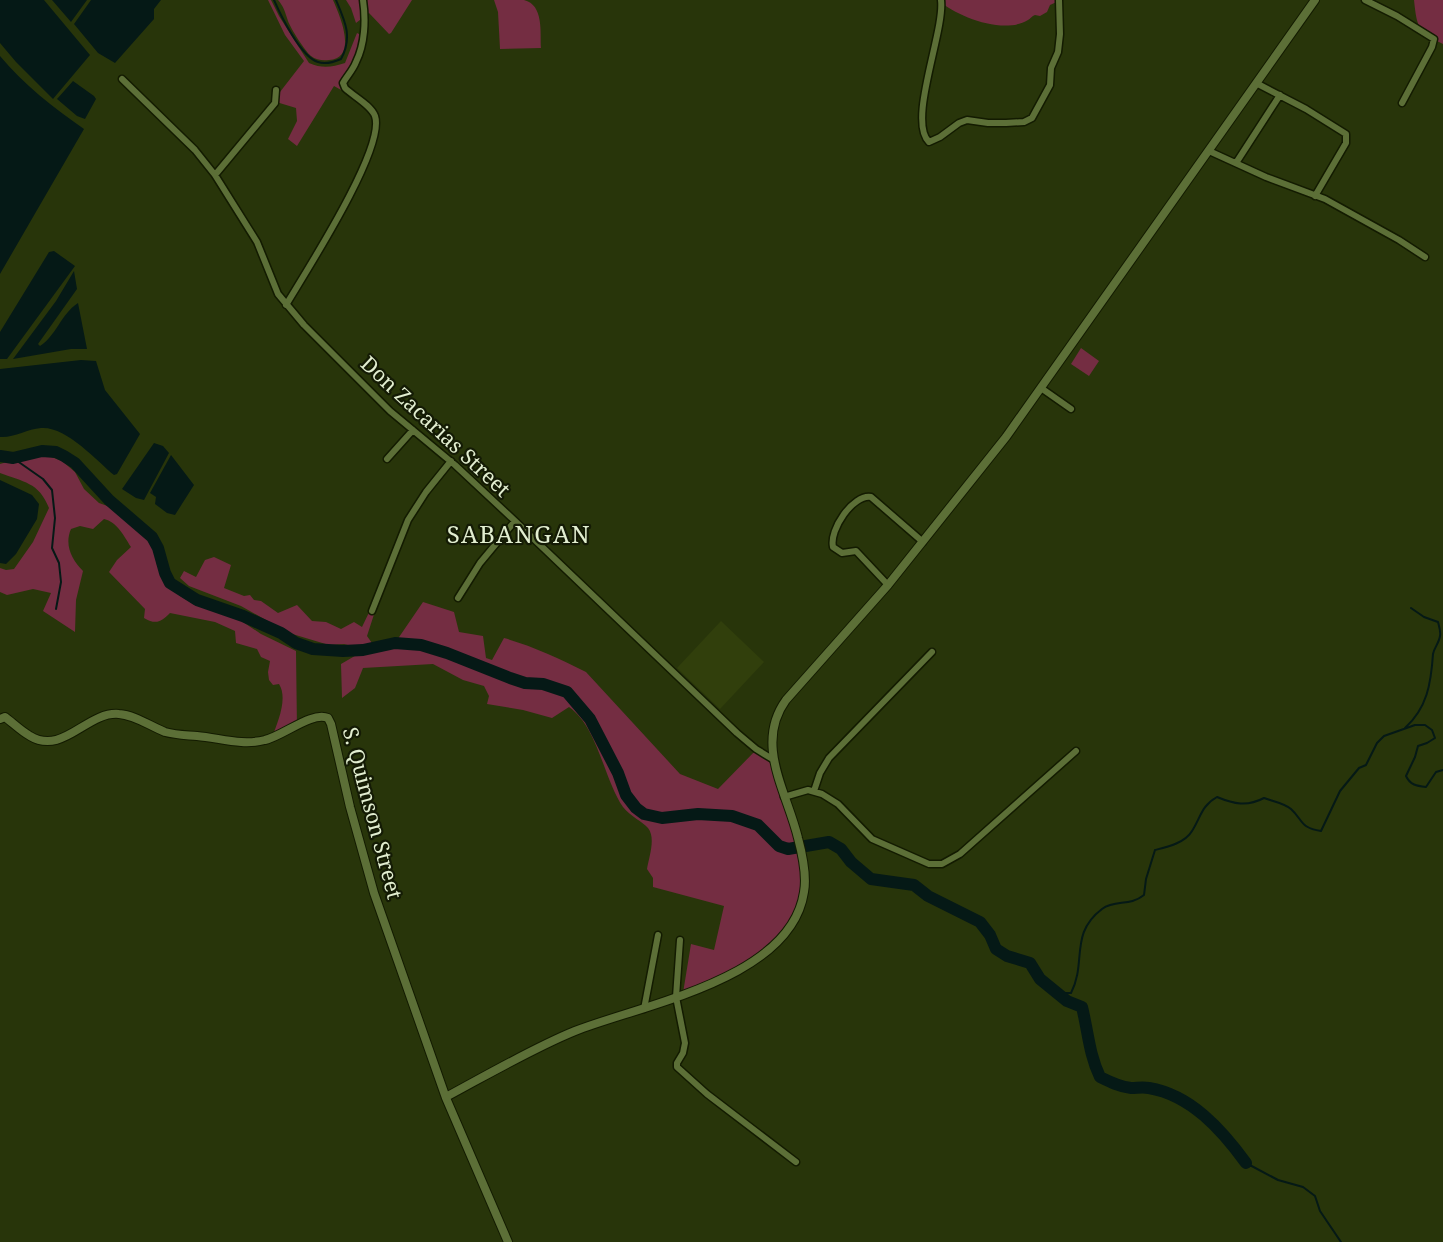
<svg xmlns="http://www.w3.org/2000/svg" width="1443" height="1242" viewBox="0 0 1443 1242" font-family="'Noto Serif',serif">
  <rect width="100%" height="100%" fill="#28350a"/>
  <path fill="#313f0c" d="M721 621 764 662 720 709 677 668Z"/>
  <path fill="#742d42" d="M268 0H271L279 16 309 63C323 69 332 67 345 63L357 33 361 35C360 52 351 64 342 78L343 85 352 96 334 86 297 146 288 139 297 121 296 108 273 101 304 61 285 35Z
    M278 0H333C339 14 359 58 329 60 323 61 316 60 311 56 305 51 291 29 288 21 285 12 284 7 278 0Z
    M346 0H412L391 33 389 34 369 13 356 23 351 8Z
    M494 0C503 0 516 0 524 0 544 5 540 32 541 48L500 49 498 12Z
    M938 0H1061L1050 5 1047 12 1040 16 1035 15C1032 16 1030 19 1028 20 1004 35 957 17 938 0Z
    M1414 0H1443V44C1418 32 1417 28 1414 0Z
    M1081 348 1099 361 1089 376 1071 364Z
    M46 455 62 461 75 472 84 489 99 503 113 508 126 519 153 536 157 565 161 574 169 586 180 596 195 605 231 614 261 634 296 651 297 729 286 735 272 737C278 722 288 698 279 684L273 685 269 680 268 672 270 661 261 657 257 649 236 643 235 631 215 622 170 613C161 622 156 625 144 618L145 609 109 572 117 560 131 547C124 536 117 522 104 519L93 529 80 526 71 529C64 545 72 560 83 571L76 600 75 632 43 611 51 593 33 589 7 595 0 592V568L6 570 14 569 33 542 49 508C39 482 23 482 0 473V464L28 456Z
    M214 557 231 565 224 588 244 596 250 595 254 600 261 601 278 613 297 605 312 621 326 622 341 629 354 622 362 627 375 600 378 602 367 636 374 646 395 643 423 602 454 612 459 632 483 636 486 658 492 660 504 638C532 646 559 658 586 672L680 774 718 789 756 750 777 764 787 793 806 892 801 912 794 925 756 959 683 993 691 944 714 950 724 906 653 887V878L647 869C649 857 656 838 648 828 643 822 630 816 623 807 604 780 598 727 569 707L552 718 523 710 487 704 489 696 484 686 463 680 433 664 363 668 355 688 342 698 341 664 372 646 360 648 344 644 329 645 289 633 241 606 189 586 180 578 184 571 196 577 205 560Z"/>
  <path fill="#051916" d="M0 0H44L90 55 53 99 16 62 0 43Z
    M52 0H87L71 22Z
    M91 0H161L154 9V19L115 63 98 53 74 24Z
    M0 56C24 85 53 107 84 129L0 274Z
    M73 81 94 96 96 99 85 119 77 116 57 99Z
    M54 251 75 266 7 359H0V332L49 252Z
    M74 271 77 289 38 344 40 346C56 336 61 314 78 303L87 349H71L13 359 56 301Z
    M81 360 96 361 105 390 140 434 117 474 114 475C96 460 66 426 41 428 27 429 14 438 0 437V369Z
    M154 443 163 446 169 453 144 500 136 498 122 489Z
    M171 455 194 485 175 515 167 513 155 504 156 497 150 493Z
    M0 480 32 495 39 504 37 519 16 554 6 564 0 563Z"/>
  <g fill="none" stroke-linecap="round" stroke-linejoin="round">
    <path stroke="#051916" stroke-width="2" d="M274 0C281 16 301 57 318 62 326 65 334 62 341 59 353 37 345 21 336 0
      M13 458 43 479 52 490 55 518 52 548 59 563 61 582 56 609
      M1405 728C1427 708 1431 684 1433 654 1434 648 1439 643 1440 636 1441 632 1439 626 1438 622L1424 617 1411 608
      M1059 993H1071C1087 962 1069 934 1102 909 1116 899 1129 907 1144 895L1146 879 1155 850C1167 847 1185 843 1192 831 1201 817 1201 806 1217 797 1234 804 1247 807 1264 798 1272 801 1284 803 1291 809 1303 820 1300 828 1321 831L1340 791 1359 768 1366 765 1377 743 1384 736 1415 725H1425L1432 730 1435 738 1427 743 1418 746 1415 757 1406 776C1410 785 1417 786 1426 787L1436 772 1443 770
      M1246 1163 1278 1180 1303 1187 1315 1196 1320 1211 1341 1242"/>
    <path stroke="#051916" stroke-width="12" d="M0 456 13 458 42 451 56 452 64 456 75 463 109 500 152 537 158 548 165 573 170 583 197 600 243 616 281 633 296 643 313 649 343 651 363 650 395 643 421 645 447 653 510 678 525 683 543 684 567 692 590 719 618 773 626 795 636 808 644 814 662 818 698 814 732 816 758 825 779 846 788 849 829 842 841 849 851 862 871 879 914 885 928 896 980 922 990 935 996 949 1007 956 1030 963 1040 979 1067 1001 1082 1007C1088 1031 1089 1054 1100 1077 1110 1082 1120 1087 1131 1088 1137 1088 1143 1087 1149 1088 1191 1095 1222 1130 1246 1163"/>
    <g stroke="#131b01" stroke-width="9">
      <path id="minor" d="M941 0C945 31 907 121 929 142L940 137 959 123 967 120 988 123H1006L1024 122 1032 118 1050 85 1051 68 1058 52 1060 34 1059 0
        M1365 0 1397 16 1434 39 1432 47 1402 103
        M122 79 195 150 215 175 257 242 278 294 304 325 390 411 455 465 515 521 737 733 756 749 774 760
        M1256 83 1306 109 1346 134V143L1315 196
        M1209 151 1266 177 1325 199 1399 240 1425 257
        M1236 163 1280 95
        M215 175 275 103 276 90
        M286 305C305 273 386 148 375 116 371 105 353 96 345 88L343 83C347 76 353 70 356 62 365 44 366 20 363 0
        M1041 388 1071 409
        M387 459 413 430
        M888 585 856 551 842 553 833 547C829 530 853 494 871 497L923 542
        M458 598 480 563 515 521
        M372 611 408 520 426 492 451 461
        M814 791 820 773 829 758 932 652
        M784 797 808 790 822 794 838 804 872 839 929 864H942L960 854 1076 751
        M680 940 676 997 685 1043 683 1053 677 1063V1067L707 1094 796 1162
        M644 1009 658 935"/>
    </g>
    <g stroke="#131b01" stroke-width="10">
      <path id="tertiary" d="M0 719 5 717C13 723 21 731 30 736 63 756 87 711 119 714 135 715 150 726 165 732 176 735 186 735 197 736 220 738 242 746 265 740 283 736 312 711 328 718L331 724 350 807 374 893 446 1098 508 1242
        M446 1097C487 1075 533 1048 575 1031 644 1004 791 979 804 892 807 876 802 853 798 838 787 792 754 744 786 700L888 585 1006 437 1315 0"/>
    </g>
    <use href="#minor" stroke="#5c6f37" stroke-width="6"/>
    <use href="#tertiary" stroke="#5c6f37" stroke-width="8"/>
  </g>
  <g text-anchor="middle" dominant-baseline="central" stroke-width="4.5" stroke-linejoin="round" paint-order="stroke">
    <g font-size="21" fill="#e2eed0" stroke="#141b05">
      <text transform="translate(436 426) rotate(43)">Don Zacarias Street</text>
      <text transform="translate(373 813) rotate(75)">S. Quimson Street</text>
    </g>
    <g font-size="24" letter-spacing="1.5" fill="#e2eed0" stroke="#141b05">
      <text x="519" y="533">SABANGAN</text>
    </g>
  </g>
</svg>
